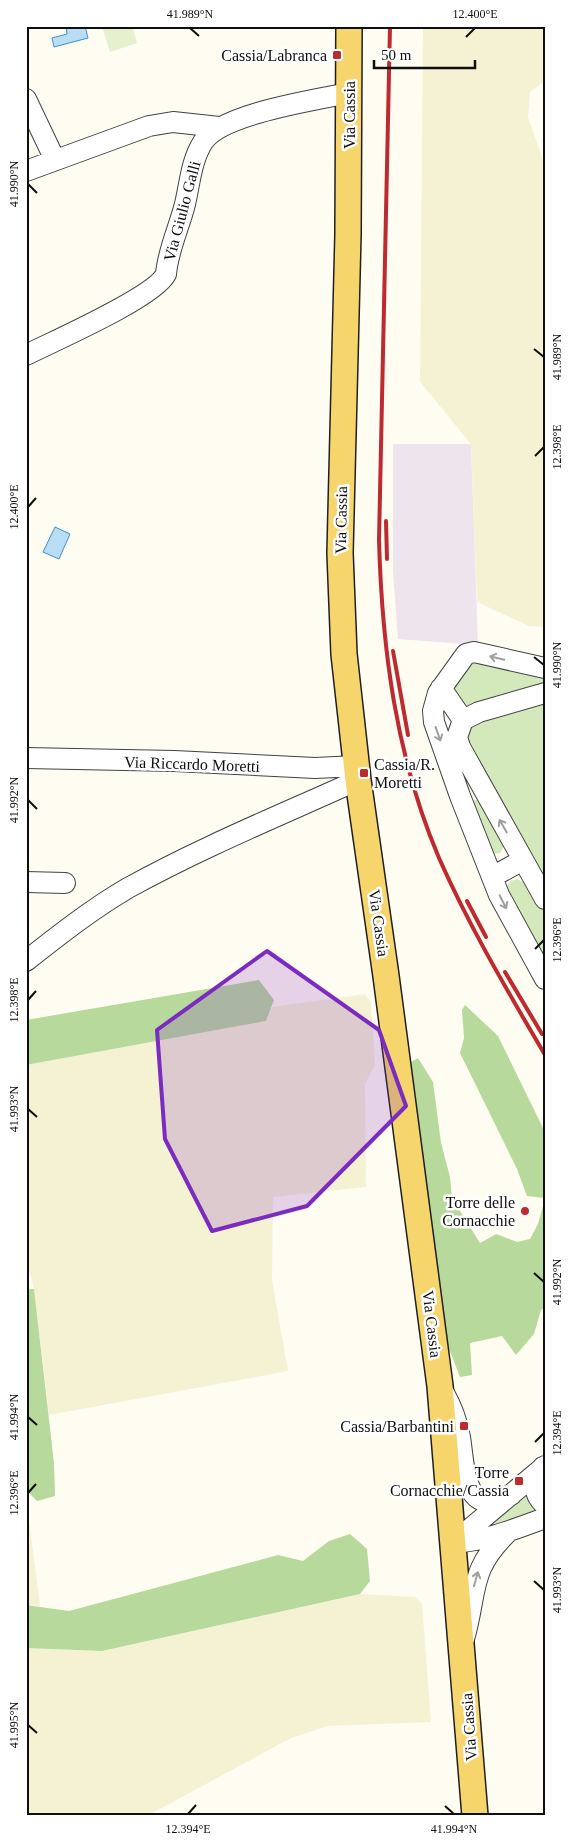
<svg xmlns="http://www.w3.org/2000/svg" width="571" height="1842" viewBox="0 0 571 1842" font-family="'Times New Roman',serif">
  <rect width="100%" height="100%" fill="#fffcf2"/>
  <path fill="#ede4ee" d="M393 444H471L478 645 398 639 393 571Z"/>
  <path fill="#f4f2d3" d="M423 26H545V81L530 92 528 117 545 166V627L529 626 477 602 471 444 420 382Z
    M365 994 371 1003 375 1065 365 1084 366 1187 273 1197 272 1280 288 1371 49 1415 34 1289 26 1259V1065L266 1021 272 1007Z
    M26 1502 30 1528 40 1606 26 1605Z
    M360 1594 415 1597 422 1604 431 1722 327 1726 291 1738 147 1816H26V1648L102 1651Z"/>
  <path fill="#d3e9bc" d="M485 663 545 678V680L542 684 467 708 454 693 453 684 470 664Z
    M545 703V881L465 736C480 711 519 709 545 703Z
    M475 800H480L505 844 500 853 493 854 471 802Z
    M517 879C529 883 543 904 545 916 548 934 545 955 545 973L503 891 511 881Z
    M527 1490 545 1509 478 1531Z"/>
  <path fill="#b7d99c" d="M259 980 274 1000 266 1021 26 1065V1020Z
    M465 1005 498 1036 545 1132V1198L527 1196 517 1169 460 1053 464 1038 462 1010Z
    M418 1058 433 1082 441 1143 450 1177 452 1198 480 1243 496 1234 517 1242 530 1239 538 1224 543 1206 545 1207V1307L541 1310 534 1334 516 1355 502 1336 470 1343 472 1375 460 1377 446 1341 406 1065Z
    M26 1289H34L54 1463 55 1496 37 1501 26 1490Z
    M350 1534 367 1549 370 1581 360 1594 102 1651 26 1648V1605L69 1611 278 1555 303 1561 329 1541Z"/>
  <path fill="#e4f0ce" d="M102 26H132L137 43 110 52Z"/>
  <path fill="#b8ddf5" stroke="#4191ca" d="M66 26H85L88 38 54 47 52 38 67 34Z
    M55 527 70 534 59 559 43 552Z"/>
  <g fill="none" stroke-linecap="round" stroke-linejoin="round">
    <g stroke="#424242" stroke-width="22">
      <path id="minor" d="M26 99 55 160
        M26 171 149 126 173 122 219 127
        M26 355C54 341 155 297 166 274 168 250 179 228 185 204 190 183 191 161 203 142 221 114 315 100 349 93
        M545 668 474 652 466 654 438 693 433 711 434 722 460 796 499 895 545 979
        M441 688 463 720
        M463 720 457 737 460 747 545 899
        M463 720 479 712 545 693
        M26 758 174 761 315 768 357 766
        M492 877 523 860
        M26 882 65 883
        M26 961C59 935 92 909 128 888 202 847 281 815 358 780
        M444 1393C452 1407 457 1421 460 1437 465 1469 463 1519 511 1495
        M543 1467C533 1479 532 1494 545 1505
        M453 1543 545 1466
        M453 1543C485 1541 515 1529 545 1518
        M464 1639C478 1590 468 1571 508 1532"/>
    </g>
    <g stroke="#202020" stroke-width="28">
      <path id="major" d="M349 26 348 234 340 553 344 654 358 780 386 976 440 1386 475 1816"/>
    </g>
    <use href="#minor" stroke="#fff" stroke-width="20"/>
    <use href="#major" stroke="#f5d56c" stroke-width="25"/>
    <path stroke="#bd2a2f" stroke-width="4" d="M390 26 379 540C382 649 396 757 439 858 469 926 507 990 545 1055
      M386 521 387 559
      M393 651 408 735
      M467 901 486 937
      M505 972 542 1034"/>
  </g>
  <defs><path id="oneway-shaft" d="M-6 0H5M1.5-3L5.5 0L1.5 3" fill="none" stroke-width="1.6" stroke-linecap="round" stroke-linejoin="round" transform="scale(1.25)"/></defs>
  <g stroke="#9f9f9f">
    <use href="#oneway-shaft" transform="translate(497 658) rotate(-166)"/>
    <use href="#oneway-shaft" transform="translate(438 734) rotate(71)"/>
    <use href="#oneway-shaft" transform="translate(503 826) rotate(-120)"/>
    <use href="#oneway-shaft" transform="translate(503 902) rotate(63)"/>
    <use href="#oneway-shaft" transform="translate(476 1579) rotate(-74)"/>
  </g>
  <path fill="#7b2cbf" fill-opacity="0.2" stroke="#7b2cbf" stroke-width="4" stroke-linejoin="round" d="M267 951 379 1030 406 1106 307 1206 212 1231 165 1139 157 1030Z"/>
  <path fill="none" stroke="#0f0f0f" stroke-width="2" d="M190 28 199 36M466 37 475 28M28 184 37 193M534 349 544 357M535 456 544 447M28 507 36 498M534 657 544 665M28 800 37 809M535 949 544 940M28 1000 36 991M28 1109 37 1117M534 1273 544 1282M28 1417 37 1425M535 1442 544 1433M28 1493 36 1484M534 1581 544 1590M28 1725 37 1733M445 1806 454 1814M188 1814 196 1805"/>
  <g fill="#bd2a2f" stroke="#fff" stroke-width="2">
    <rect x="332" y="50" width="10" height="10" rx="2.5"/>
    <rect x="359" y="768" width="10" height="10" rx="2.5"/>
    <circle cx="525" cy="1211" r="5"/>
    <rect x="459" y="1421" width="10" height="10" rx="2.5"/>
    <rect x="514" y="1476" width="10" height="10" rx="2.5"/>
  </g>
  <g text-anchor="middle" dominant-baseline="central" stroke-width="5" stroke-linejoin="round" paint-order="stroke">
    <g font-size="16" fill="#0f0f0f" stroke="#fff" text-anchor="end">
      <text x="327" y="55">Cassia/Labranca</text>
      <text x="374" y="764" text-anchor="start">Cassia/R.<tspan x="374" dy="18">Moretti</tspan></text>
      <text x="515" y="1202">Torre delle<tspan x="515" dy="18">Cornacchie</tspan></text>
      <text x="454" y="1426">Cassia/Barbantini</text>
      <text x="509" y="1472">Torre<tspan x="509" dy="18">Cornacchie/Cassia</tspan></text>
    </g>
    <g font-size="16" fill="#0f0f0f" stroke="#fff">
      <text transform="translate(349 115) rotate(-90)">Via Cassia</text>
      <text transform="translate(182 211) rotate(-75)">Via Giulio Galli</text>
      <text transform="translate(341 520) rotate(-89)">Via Cassia</text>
      <text transform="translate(192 764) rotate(2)">Via Riccardo Moretti</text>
      <text transform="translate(379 923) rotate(82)">Via Cassia</text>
      <text transform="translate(432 1324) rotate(83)">Via Cassia</text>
      <text transform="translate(469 1727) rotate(-94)">Via Cassia</text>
    </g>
  </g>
  <rect width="571" height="1842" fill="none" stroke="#ffffff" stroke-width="55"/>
  <path d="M374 60v8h101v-8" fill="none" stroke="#0f0f0f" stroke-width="2.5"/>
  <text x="381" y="60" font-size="15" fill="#0f0f0f" stroke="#ffffff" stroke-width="4" paint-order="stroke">50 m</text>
  <rect x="28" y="28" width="516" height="1786" fill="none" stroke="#0f0f0f" stroke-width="2"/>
  <g font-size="12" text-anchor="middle" fill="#0f0f0f">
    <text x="190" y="18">41.989°N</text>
    <text x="475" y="18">12.400°E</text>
    <text transform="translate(14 184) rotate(-90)" y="4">41.990°N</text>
    <text transform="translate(557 357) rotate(-90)" y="4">41.989°N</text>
    <text transform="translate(557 447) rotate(-90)" y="4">12.398°E</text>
    <text transform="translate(14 507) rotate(-90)" y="4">12.400°E</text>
    <text transform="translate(557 665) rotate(-90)" y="4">41.990°N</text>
    <text transform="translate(14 800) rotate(-90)" y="4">41.992°N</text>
    <text transform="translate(557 940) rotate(-90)" y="4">12.396°E</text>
    <text transform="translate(14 1000) rotate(-90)" y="4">12.398°E</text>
    <text transform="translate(14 1109) rotate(-90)" y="4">41.993°N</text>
    <text transform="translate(557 1282) rotate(-90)" y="4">41.992°N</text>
    <text transform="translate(14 1417) rotate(-90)" y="4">41.994°N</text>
    <text transform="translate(557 1433) rotate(-90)" y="4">12.394°E</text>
    <text transform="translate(14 1493) rotate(-90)" y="4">12.396°E</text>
    <text transform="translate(557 1590) rotate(-90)" y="4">41.993°N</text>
    <text transform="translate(14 1725) rotate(-90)" y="4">41.995°N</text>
    <text x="188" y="1833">12.394°E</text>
    <text x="454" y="1833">41.994°N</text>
  </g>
</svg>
